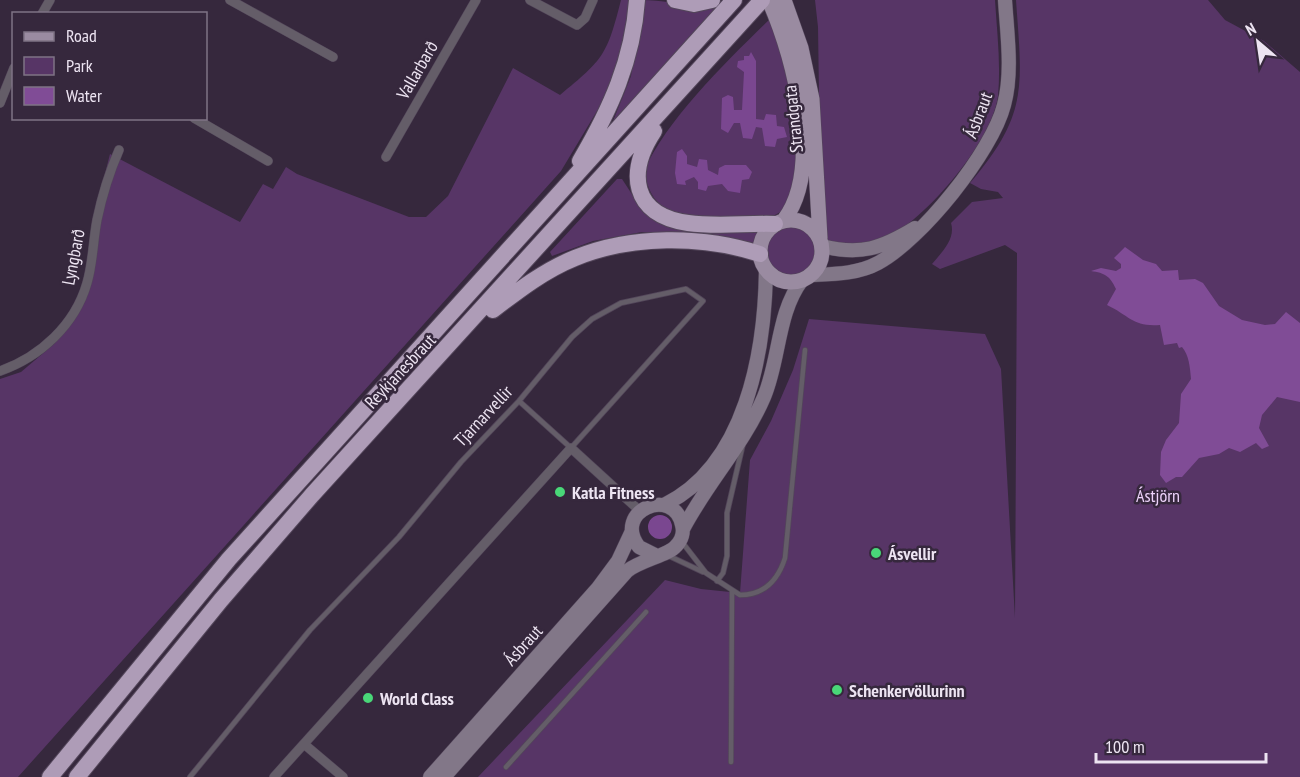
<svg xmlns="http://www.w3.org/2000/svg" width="1300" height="777" viewBox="0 0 1300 777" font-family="'PT Sans Narrow',sans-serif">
  <rect width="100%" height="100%" fill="#36283d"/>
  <path fill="#573566" d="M621 0H631V9L612 86 561 171 18 777H0V379L21 372 54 344 89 288 99 198 110 154 240 222 263 184 273 189 286 167 297 174 409 217H426L448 196 513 68 560 95C604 59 607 55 621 0Z
    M642 0C669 0 699 10 725 1L613 121 631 76Z
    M815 0H995C997 32 1001 64 998 96 992 143 921 226 877 243 865 248 845 245 832 245L824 239 821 231 818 27Z
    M1016 0H1208L1225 20 1264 41 1300 72V777H478L665 580 701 589 740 593 750 460 771 421 793 370 809 319 985 334 1001 369 1015 618 1017 253 1005 245 940 269 932 264C941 253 956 239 951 223L972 202 1003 198 998 192 981 189 970 183C1029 114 1022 86 1016 0Z
    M770 19C789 71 803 130 793 185 791 191 791 198 788 203 785 208 780 213 775 215 758 221 683 218 667 209 652 201 647 186 644 171 667 119 728 60 770 19Z
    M617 179H622L639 205 759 230 754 244 642 232 593 241 552 256 550 252Z
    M766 250a25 25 0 1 1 50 0a25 25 0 1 1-50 0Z"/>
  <path fill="#7a4790" d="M751 52 756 61V119L764 120 766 114 776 115 777 126 784 127 787 137 777 139 775 147 765 146 762 128 756 127 752 139 743 138 740 123H734L728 133 721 129 722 98 728 95 733 97 734 110H742L744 72 737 67 738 61 744 60V56H749Z
    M682 149 687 156V164L697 167 699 159 707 160 708 170 718 175 719 168 725 165H746L752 172 749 179 742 180 740 193 728 191 722 184 708 186 706 191 698 189V182L694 177 685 181 686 185 677 184 675 173 677 152Z
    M648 527a12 12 0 1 1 24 0a12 12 0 1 1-24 0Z"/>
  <path fill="#804c96" d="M1125 247 1143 260 1156 264 1162 271 1178 270 1179 280 1195 279 1203 283 1219 306 1242 320 1265 325 1275 324 1286 312 1300 323V402L1277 397 1262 415 1259 428 1269 446 1262 449 1256 443 1240 452 1229 448 1219 454 1199 458 1182 477H1176L1166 483 1160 475 1161 452 1166 440 1179 423 1181 394 1191 379C1190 367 1189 355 1182 347L1179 348 1177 343 1164 345 1160 325C1133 327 1130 316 1107 305L1116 289C1110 276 1105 273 1091 271L1101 268 1116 271 1121 268V264L1114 258Z"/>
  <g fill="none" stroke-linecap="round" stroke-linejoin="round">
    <g stroke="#53465a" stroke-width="6">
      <path id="lane" d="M682 542 706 573 740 595C764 595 778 580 785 558L805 350
        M667 555 703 572
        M717 581 723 573 727 556V513L743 444
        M731 762 732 592
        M506 767 646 612
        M190 777 310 630 399 537 461 462 519 401 572 337 592 319 621 303 686 289 703 301 571 448 519 401"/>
    </g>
    <g stroke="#53465a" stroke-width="10">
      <path id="street" d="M230 0 333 57
        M530 0 577 25 585 18 593 0
        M42 14 50 0
        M0 103 14 68
        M194 118 268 161
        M386 157 476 0
        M0 371C40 357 75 325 87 283 93 263 93 241 97 220 102 196 109 173 119 150
        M304 744 343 777
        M274 777 571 448 640 511"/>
    </g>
    <g stroke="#53465a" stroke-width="15">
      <path id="secondary" d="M822 246C861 256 882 248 915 228
        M811 275C833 274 858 274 878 263 921 240 992 152 1004 105 1013 72 1007 33 1005 0
        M664 505C746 465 765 352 766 269
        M683 529C707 483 744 444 764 397 780 359 777 313 802 280
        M430 777 598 588 618 561 632 531
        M444 777 627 571C641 560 669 555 676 546 682 540 684 532 682 525 674 485 611 511 639 547L655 555"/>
    </g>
    <g stroke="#53465a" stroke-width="16">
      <path id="primary" d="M769 0C793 56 824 167 784 220
        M784 0 801 48 812 99 820 238
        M760 251a31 31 0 1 1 62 0a31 31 0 1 1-62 0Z"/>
    </g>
    <g stroke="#53465a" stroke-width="18">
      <path id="highway" d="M675 0 694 4 712 0
        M654 131C627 172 631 215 688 223 716 227 747 223 775 224
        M580 161C610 110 633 60 637 0
        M493 310C519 290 545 270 575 258 631 235 702 235 760 254
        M50 777 229 559 734 0
        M77 777 221 600 312 495 762 0"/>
    </g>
    <use href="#lane" stroke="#645d68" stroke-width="4.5"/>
    <use href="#street" stroke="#645d68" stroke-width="9"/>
    <use href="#secondary" stroke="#827788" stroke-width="14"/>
    <use href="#primary" stroke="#9a8ba1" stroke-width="15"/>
    <use href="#highway" stroke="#ae9cb7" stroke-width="16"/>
  </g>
  <g fill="#49d778" stroke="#36283d" stroke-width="2">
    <circle cx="560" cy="492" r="6"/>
    <circle cx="876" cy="553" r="6"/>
    <circle cx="837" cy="690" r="6"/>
    <circle cx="368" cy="698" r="6"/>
  </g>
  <g text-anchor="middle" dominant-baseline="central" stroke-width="5" stroke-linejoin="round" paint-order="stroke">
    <g font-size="18" fill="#ede4f2" stroke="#36283d">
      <text transform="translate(417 70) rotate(-60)">Vallarbarð</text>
      <text transform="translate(978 115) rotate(-69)">Ásbraut</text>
      <text transform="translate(793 119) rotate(-96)">Strandgata</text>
      <text transform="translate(73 257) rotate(-79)">Lyngbarð</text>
      <text transform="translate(400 371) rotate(-47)">Reykjanesbraut</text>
      <text transform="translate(483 416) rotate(-47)">Tjarnarvellir</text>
      <text transform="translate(523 645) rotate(-48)">Ásbraut</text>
    </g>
    <g font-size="18" font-weight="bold" fill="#ede4f2" stroke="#36283d" text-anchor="start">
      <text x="572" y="492">Katla Fitness</text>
      <text x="888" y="553">Ásvellir</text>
      <text x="849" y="690">Schenkervöllurinn</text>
      <text x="380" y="698">World Class</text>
    </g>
    <g font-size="18" fill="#edd2fa" stroke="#36283d">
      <text x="1158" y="495">Ástjörn</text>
    </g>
  </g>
  <rect x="12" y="12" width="195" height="108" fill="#36283d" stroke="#7f7385" stroke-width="1.5"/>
  <rect x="24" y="32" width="30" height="9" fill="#9a8ba1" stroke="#7f7385" stroke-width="1.5"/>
  <text x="66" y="42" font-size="18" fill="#ede4f2">Road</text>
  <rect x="24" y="57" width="30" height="18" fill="#573566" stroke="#7f7385" stroke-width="1.5"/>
  <text x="66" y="72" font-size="18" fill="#ede4f2">Park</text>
  <rect x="24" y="87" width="30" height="18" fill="#804c96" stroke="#7f7385" stroke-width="1.5"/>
  <text x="66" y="102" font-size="18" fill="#ede4f2">Water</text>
  <g transform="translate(1258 42) rotate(331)" stroke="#36283d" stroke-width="4.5" paint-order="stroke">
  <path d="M0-4.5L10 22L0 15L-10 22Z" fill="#ede4f2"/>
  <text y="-9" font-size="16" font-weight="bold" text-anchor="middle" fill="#ede4f2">N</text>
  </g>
  <path d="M1096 753v9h170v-9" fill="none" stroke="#ede4f2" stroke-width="3"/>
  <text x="1105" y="753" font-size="18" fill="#ede4f2" stroke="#36283d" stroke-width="4.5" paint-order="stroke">100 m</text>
</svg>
